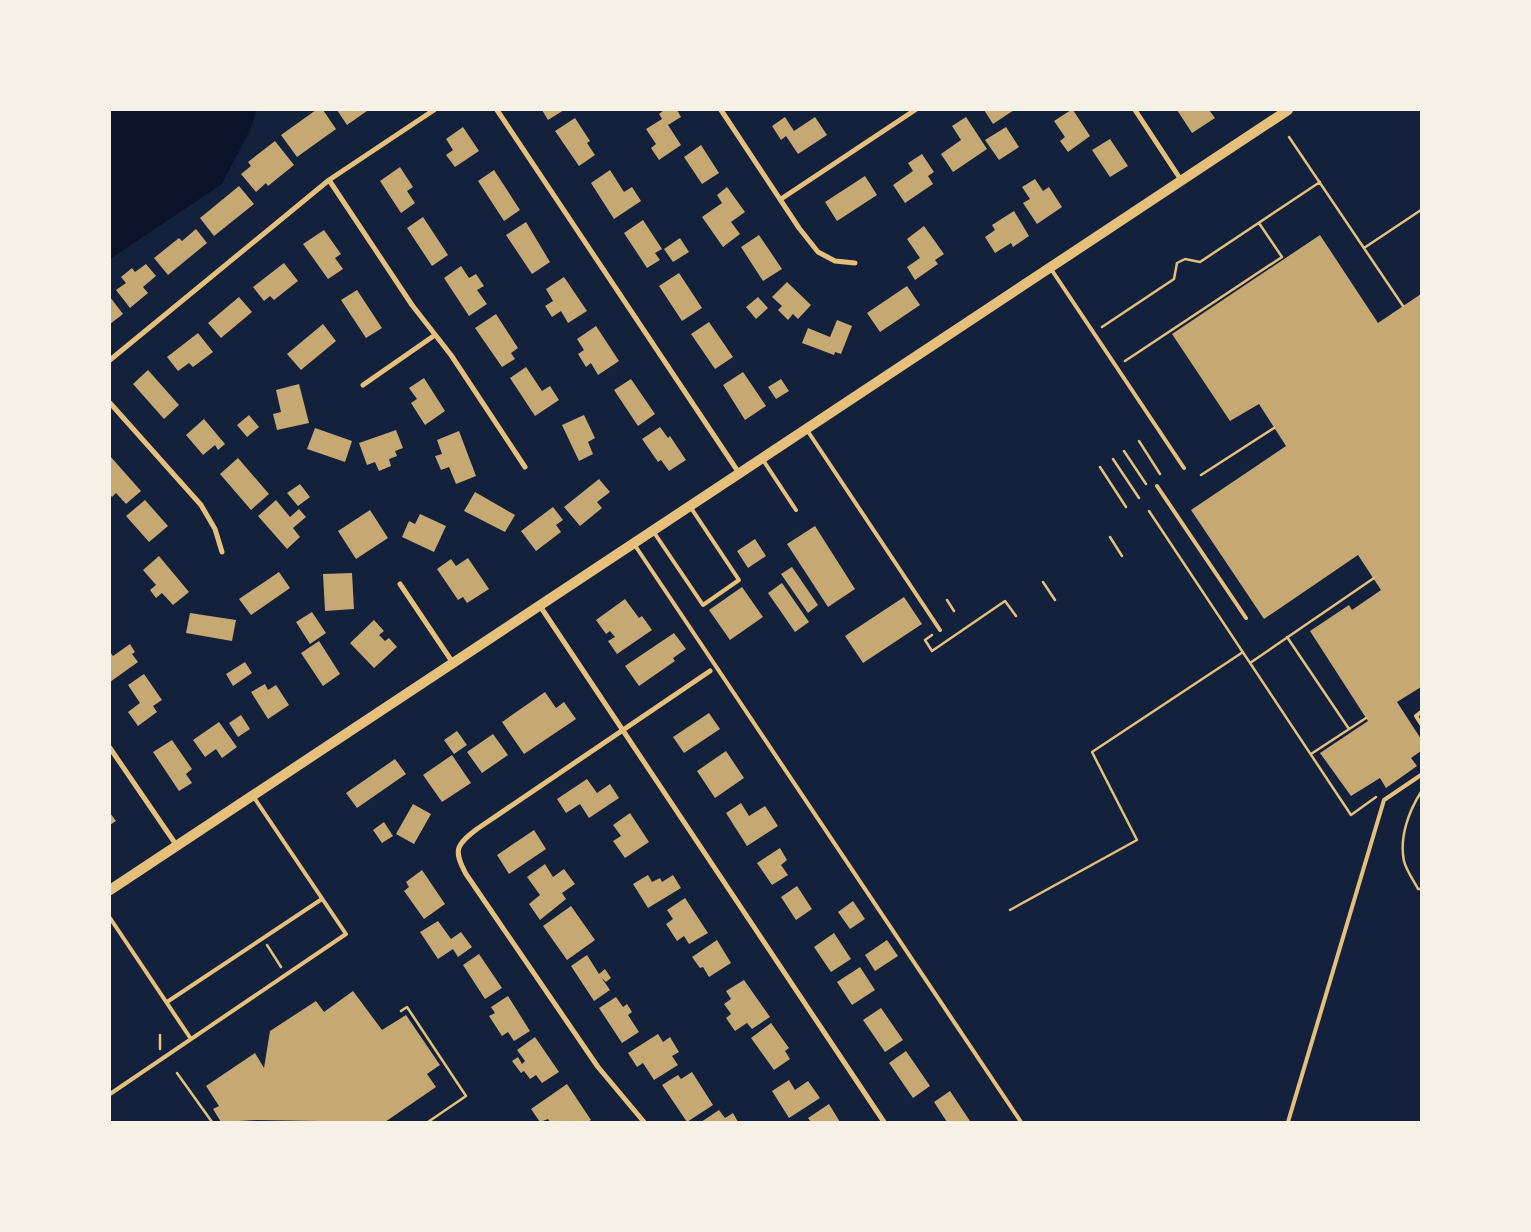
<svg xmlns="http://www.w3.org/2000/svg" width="1531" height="1232" viewBox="0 0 1531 1232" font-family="Literata,serif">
  <rect width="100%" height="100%" fill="#14213d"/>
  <path fill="#0b132b" d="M110 110H257L250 130 222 184 110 259Z"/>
  <path fill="#c6a872" d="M316 110H323L336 129 297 157 281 135Z
    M337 110H366L367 111 347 125Z
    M542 110H564L548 120Z
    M664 110H677L681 117 668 125 681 145 659 160 651 148 656 144 646 129 662 119 659 114Z
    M984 110H1014L993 124Z
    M1071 110H1073L1090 136 1068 152 1060 141 1065 137 1054 121Z
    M1177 110H1209L1215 118 1192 133Z
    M785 117 794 131 815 117 827 135 798 154 786 136 781 140 772 126Z
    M966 117 987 149 953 172 941 154 961 140 952 126Z
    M575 118 590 141 587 143 595 155 579 166 555 131Z
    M463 127 479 151 455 167 446 155 453 150 446 139Z
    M1006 127 1019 147 999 160 985 140Z
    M1110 139 1128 166 1110 177 1092 150Z
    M275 141 294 165 268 186 266 183 256 192 241 174 251 166 248 162Z
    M701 145 719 173 702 184 684 157Z
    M922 154 934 172 928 176 933 184 905 203 893 185 913 171 908 163Z
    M400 167 413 187 407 191 415 203 401 213 380 181Z
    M494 170 520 210 504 221 478 181Z
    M610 170 624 192 632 187 641 201 614 219 591 183Z
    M865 176 877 195 837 221 825 202Z
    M1035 179 1043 191 1049 187 1062 207 1037 224 1023 203 1030 199 1022 187Z
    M239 186 254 204 214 236 200 218Z
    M727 187 745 212 731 222 740 234 723 247 702 217 722 203 717 195Z
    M1014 211 1029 236 1013 247 1011 243 995 253 985 237 995 230 992 225Z
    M423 217 448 255 432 266 407 228Z
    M643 220 662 249 655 253 660 260 647 268 624 233Z
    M526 222 550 262 532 274 506 235Z
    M924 226 944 254 935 260 938 264 915 280 907 267 920 258 907 239Z
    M196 229 207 243 168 275 154 258 179 238 182 241Z
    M324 230 341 254 335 258 343 269 328 279 303 244Z
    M759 235 782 269 763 281 741 247Z
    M1320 235 1378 323 1421 294V687L1397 702 1421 739V751L1411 758 1417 766 1386 788 1380 778 1351 796 1320 753 1368 721 1310 631 1349 605 1352 610 1381 590 1358 555 1264 619 1191 510 1286 446 1259 404 1230 421 1172 334Z
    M680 238 689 252 673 262 664 249Z
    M284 263 298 281 274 300 270 296 264 301 253 287Z
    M146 264 156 276 143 287 148 293 130 308 116 290 126 283 121 277 132 268 135 272Z
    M461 266 469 278 476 274 484 286 477 290 487 304 469 316 444 278Z
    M679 273 702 308 682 321 659 286Z
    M564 277 587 311 568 323 561 311 552 317 545 306 553 301 546 289Z
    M787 282 811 305 798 319 793 314 788 320 778 310 782 306 772 297Z
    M907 286 920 305 880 332 867 313Z
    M357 290 382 328 366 338 341 300Z
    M110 297 123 314 110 324Z
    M239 297 252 312 221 338 208 323Z
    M758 297 768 308 756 319 746 307Z
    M496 314 518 348 511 353 515 359 502 367 475 328Z
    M837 320 852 326 841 354 835 352 834 355 802 343 808 328 830 337Z
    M709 322 733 357 715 369 691 334Z
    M323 324 336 341 301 370 287 354Z
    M596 326 619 361 598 375 591 363 586 367 578 354 584 350 577 339Z
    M198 333 213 352 193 367 189 363 178 371 167 357Z
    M526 367 542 391 550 386 559 400 535 416 510 378Z
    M148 370 179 405 164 419 133 384Z
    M743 372 766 406 745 420 723 385Z
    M424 378 445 411 425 425 411 403 417 399 409 388Z
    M631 379 655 414 638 426 614 390Z
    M781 379 789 391 776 399 768 387Z
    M299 384 309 423 277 430 273 414 281 412 276 390Z
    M249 415 259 427 247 437 237 425Z
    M584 415 595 438 588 442 593 454 579 461 562 425Z
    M204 419 225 444 218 450 215 445 203 455 186 435Z
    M660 427 668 438 670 436 686 460 669 471 661 460 658 462 642 439Z
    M315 428 352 441 345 462 307 449Z
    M396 430 403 448 395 451 397 456 389 459 391 466 379 471 375 462 367 465 359 443Z
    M459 431 476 476 456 484 449 467 441 470 435 456 442 454 437 440Z
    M110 456 141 491 126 504 116 493 112 497 110 495Z
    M238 458 269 494 251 510 220 474Z
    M599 479 610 492 597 502 602 508 580 526 564 507Z
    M300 484 310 497 298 506 287 493Z
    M475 492 515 515 505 532 464 511Z
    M145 500 168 526 149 542 126 516Z
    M276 500 290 517 299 509 306 517 293 528 300 537 287 549 258 516Z
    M553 507 563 520 556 525 561 532 536 551 521 531Z
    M370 510 388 538 356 559 338 531Z
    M420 514 446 526 434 552 402 537 409 521 415 524Z
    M815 526 855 589 828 607 787 544Z
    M755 539 766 556 748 568 737 551Z
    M159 556 189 592 173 605 162 593 156 598 150 590 156 585 143 570Z
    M468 558 489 589 467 603 463 597 458 600 437 569 451 559 456 566Z
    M792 567 818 605 808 613 781 574Z
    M279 572 290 588 251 615 239 599Z
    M352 573 354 609 325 611 323 574Z
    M782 583 809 622 795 632 768 593Z
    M742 587 763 617 730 640 709 610Z
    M904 597 922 624 863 663 845 636Z
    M625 599 639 618 642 616 652 630 617 654 608 641 615 637 610 631 606 634 596 620Z
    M312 612 326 633 310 644 296 622Z
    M190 613 236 620 232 641 186 633Z
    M374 620 384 631 379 635 385 641 389 638 397 647 374 668 350 643Z
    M674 633 686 649 673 658 675 661 639 686 625 666Z
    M319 641 340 674 323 686 301 653Z
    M130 644 135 652 132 654 138 662 110 682V652L113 656Z
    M245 662 252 673 233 686 226 674Z
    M144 674 162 700 153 706 157 712 138 726 128 712 140 703 128 685Z
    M265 684 268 690 276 685 289 705 268 719 251 692Z
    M545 692 556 708 564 702 576 719 524 754 502 722Z
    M709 713 720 729 684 753 673 737Z
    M241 715 250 729 238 737 229 723Z
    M219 722 237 747 222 758 216 749 205 757 193 740Z
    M457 731 467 745 454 754 444 740Z
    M493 734 508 755 482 773 467 752Z
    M172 740 192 769 186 774 192 783 179 791 153 752Z
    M726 751 744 778 715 798 697 771Z
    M452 755 471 783 442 802 423 775Z
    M395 759 406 774 357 808 346 793Z
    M587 779 597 793 610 784 619 798 589 818 580 804 566 813 557 799Z
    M741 803 749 816 765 806 778 826 747 846 726 813Z
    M413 804 431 814 414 844 396 834Z
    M110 813 116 821 110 825Z
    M630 813 649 842 625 858 613 841 621 836 613 825Z
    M384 822 393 836 382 843 373 830Z
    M534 830 546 849 509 874 497 855Z
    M780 848 787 860 781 865 788 875 772 885 757 863Z
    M545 864 553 877 564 869 575 884 562 893 566 899 540 920 529 904 540 895 527 877Z
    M422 870 445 904 424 919 404 891 409 887 406 882Z
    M648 875 652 882 660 878 662 882 673 875 681 888 648 908 633 884Z
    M797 886 812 909 796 920 781 897Z
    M685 898 708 933 689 944 684 936 677 941 666 924 673 919 667 910Z
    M853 901 865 919 850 929 838 912Z
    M571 906 595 940 567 960 543 926Z
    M438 921 451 939 461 932 472 947 458 957 453 949 438 959 420 932Z
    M834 933 851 959 831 972 814 947Z
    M717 940 731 963 709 977 703 967 700 968 692 957Z
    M887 940 898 956 875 971 865 955Z
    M479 954 502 988 485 999 463 965Z
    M587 955 599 974 605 969 611 978 606 982 601 977 610 990 594 1001 571 966Z
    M860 967 875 990 852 1005 837 982Z
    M744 980 770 1017 752 1029 747 1023 735 1031 726 1018 731 1014 724 1004 731 999 726 991Z
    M353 991 382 1030 406 1015 440 1065 427 1074 436 1087 385 1122 257 1120 221 1122 213 1109 219 1106 206 1086 255 1053 264 1068 270 1031 316 1001 324 1012Z
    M508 996 530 1031 514 1041 508 1032 502 1036 489 1016 495 1013 491 1007Z
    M616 997 623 1007 627 1004 632 1012 628 1015 639 1032 622 1043 599 1008Z
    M881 1008 903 1040 885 1052 863 1020Z
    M771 1023 789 1048 785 1051 790 1059 774 1070 751 1038Z
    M658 1034 663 1042 670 1037 679 1052 672 1056 678 1065 654 1080 643 1063 637 1067 628 1053Z
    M535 1037 559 1072 542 1083 536 1075 530 1079 524 1071 521 1073 512 1061 518 1057 522 1064 525 1061 517 1050Z
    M906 1051 930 1086 913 1098 889 1063Z
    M692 1072 713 1105 687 1122 662 1085 678 1075 681 1079Z
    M789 1080 795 1090 808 1081 820 1098 789 1118 772 1091Z
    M567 1084 591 1120 588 1122H550L548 1119 540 1122 531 1109Z
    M950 1091 970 1121 968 1122H947L934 1102Z
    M829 1104 840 1122H811L808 1118Z
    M719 1110 725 1118 733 1113 738 1122H701Z"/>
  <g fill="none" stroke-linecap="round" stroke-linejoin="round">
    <path stroke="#e5c07b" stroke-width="2.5" d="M1289 137 1403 306
      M1364 248 1421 210
      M1102 327 1174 279 1177 263 1185 259 1200 262 1320 182
      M1125 361 1282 257 1259 223
      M1139 441 1160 474
      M1124 451 1146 484
      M1113 459 1139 498
      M1100 467 1126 507
      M1201 475 1274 428
      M1149 511 1351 815 1376 797
      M1110 537 1122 556
      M1043 582 1055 600
      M947 600 954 611
      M932 635 925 640 932 651 1005 601 1016 616
      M1287 637 1349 729
      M1250 663 1374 578
      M1311 754 1366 718
      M1421 792C1409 811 1399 837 1404 861 1406 870 1414 881 1418 889H1421
      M1010 910 1137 840 1092 752 1243 652
      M267 945 281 967
      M401 1011 407 1007 466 1096 428 1122
      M160 1035V1049
      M177 1073 212 1122"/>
    <path stroke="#e5c07b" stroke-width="4" d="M1051 269 1184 468
      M807 430 940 630
      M763 460 796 510
      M1157 486 1246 618
      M653 531 703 605 739 580 691 508
      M634 544 1021 1122
      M1421 712 1416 716 1421 724
      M110 918 191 1039
      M167 1002 322 899
      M110 1094 346 934 253 796
      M1288 1122 1384 800 1421 775"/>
    <path stroke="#e5c07b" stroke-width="5" d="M497 110 739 473
      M721 110 799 228 818 252 835 261 855 263
      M1135 110 1181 180
      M329 180 412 305 451 355 525 467
      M781 199 915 110
      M110 360 329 180 434 110
      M363 385 435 335
      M110 403 201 505 215 529 222 552
      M400 584 453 663
      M540 606 884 1122
      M110 748 177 846
      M644 1122 598 1067 466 874C453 850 456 845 477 829L710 671"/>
    <path stroke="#e5c07b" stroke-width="10" d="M110 890 1288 110"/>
  </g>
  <rect width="1531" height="1232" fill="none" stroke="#f6f1e7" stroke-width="222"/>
</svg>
